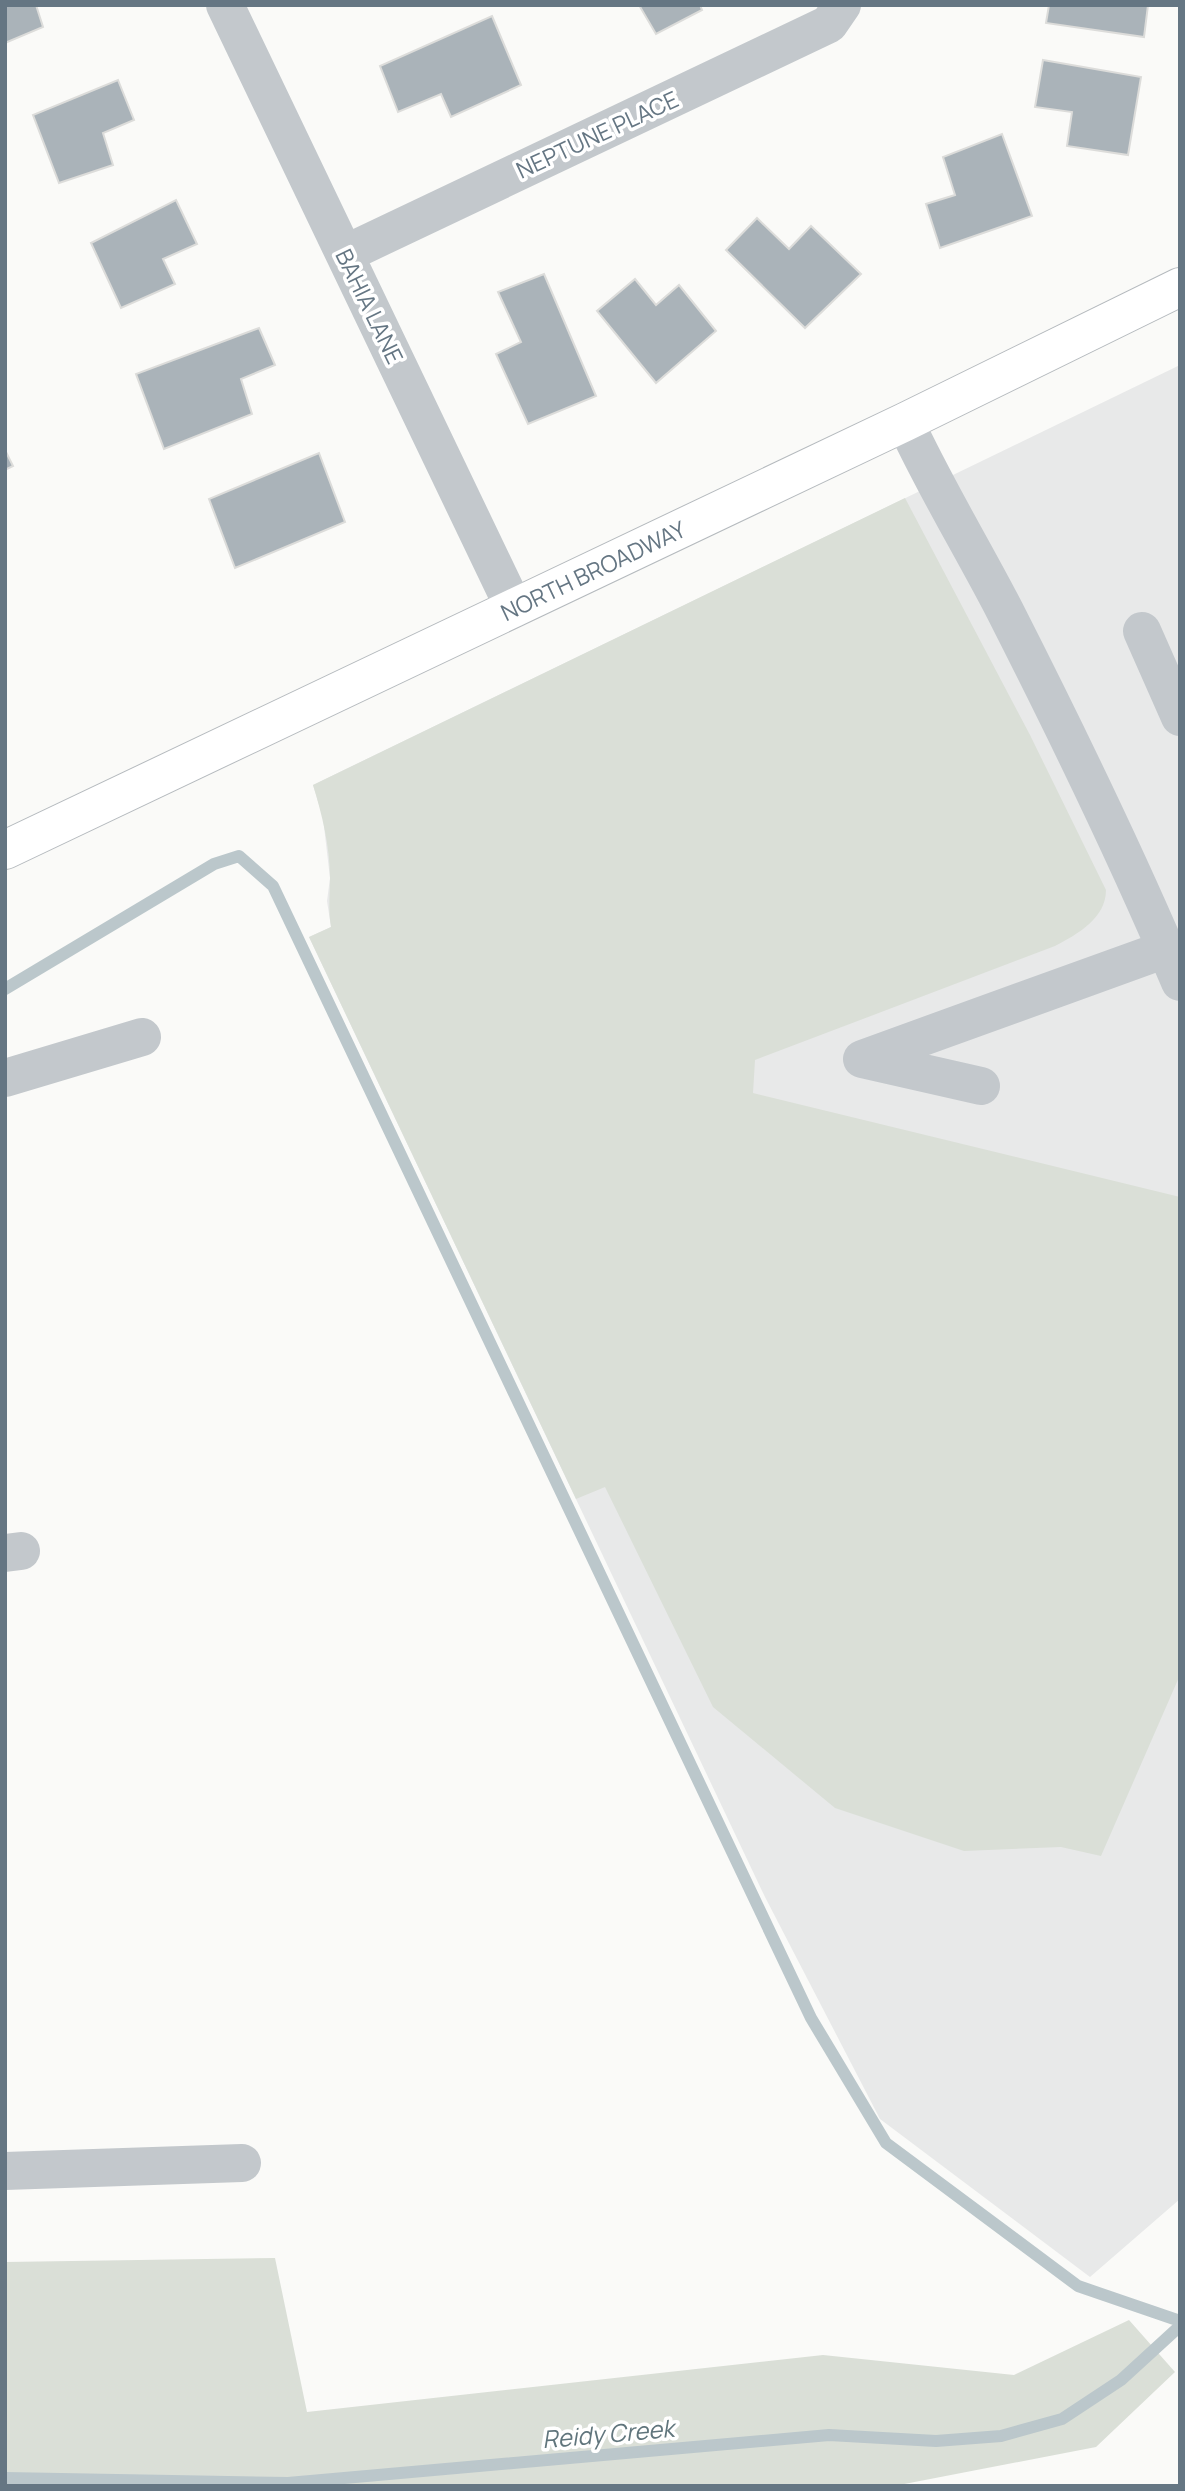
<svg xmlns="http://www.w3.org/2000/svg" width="1185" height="2491" viewBox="0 0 1185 2491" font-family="Manrope,sans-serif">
  <rect width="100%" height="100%" fill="#fafaf8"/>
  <path fill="#e8e9e9" d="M1180 365V2199L1090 2277 880 2119 765 1897 309 937 331 927 327 901 330 878 323 818 313 785Z"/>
  <path fill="#dadfd7" d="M905 498 1030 735 1106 890C1106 918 1078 934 1055 946L755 1060 753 1093 1180 1197V1675L1101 1856 1061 1847 964 1851 835 1808 713 1707 605 1487 576 1499 309 937 331 927C328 908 330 896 330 878 330 847 322 814 313 785Z
    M275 2258 307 2412 823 2355 1014 2375 1129 2320 1175 2372 1096 2447 894 2486H5V2262Z"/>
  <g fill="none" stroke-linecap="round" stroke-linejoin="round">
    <path stroke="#bbc7cb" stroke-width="12" d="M5 989 214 864 239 856 273 886 811 2018 886 2143 1078 2286 1180 2321
      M5 2478 288 2483 829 2435 936 2441 1001 2436 1062 2419 1121 2380 1180 2326"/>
  </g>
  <path fill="#aab3b9" stroke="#dcdcda" stroke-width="2" d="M5 5H36L43 27 5 43Z
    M639 5H700L702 10 656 34Z
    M1049 5H1148L1144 37 1046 23Z
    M492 16 521 85 451 117 441 94 398 112 380 66Z
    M1043 60 1141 77 1128 155 1067 146 1072 112 1035 107Z
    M118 80 134 120 103 133 113 165 59 183 33 115Z
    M1002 134 1032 216 940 248 926 204 955 195 943 157Z
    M176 200 197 244 163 259 175 284 121 308 91 243Z
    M757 218 789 249 811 226 861 274 805 328 726 250Z
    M544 274 596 396 528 424 496 354 521 342 498 292Z
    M635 279 656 305 679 285 716 331 656 383 597 311Z
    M259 328 275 365 241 379 252 414 164 449 136 374Z
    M5 450 13 466 5 470Z
    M319 453 345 522 235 568 209 499Z"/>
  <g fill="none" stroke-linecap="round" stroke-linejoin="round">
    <g stroke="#b5babe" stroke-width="40">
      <g id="major">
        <path id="s1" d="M5 850 905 422 1180 287"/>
      </g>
    </g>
    <path stroke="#c3c8cc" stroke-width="38" d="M225 5 514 608
      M345 254 829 24 842 5
      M905 422C935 487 972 547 1005 611 1067 733 1127 856 1180 982
      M1142 631 1180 717
      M5 1078 142 1037
      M981 1086 862 1059 1166 949
      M5 1553 21 1551
      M5 2171 242 2163"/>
    <use href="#major" stroke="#fff" stroke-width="38"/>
  </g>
  <g text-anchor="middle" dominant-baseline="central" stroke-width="7" stroke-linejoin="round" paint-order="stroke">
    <g font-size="23" fill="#657683" stroke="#fff">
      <text transform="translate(597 134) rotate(-25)">NEPTUNE PLACE</text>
      <text transform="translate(370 306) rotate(64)">BAHIA LANE</text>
      <text stroke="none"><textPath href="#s1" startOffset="651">NORTH BROADWAY</textPath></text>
    </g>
    <g font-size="24" font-style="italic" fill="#60757c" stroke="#fff">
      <text transform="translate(608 2433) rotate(-5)">Reidy Creek</text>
    </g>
  </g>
  <rect width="1185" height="2491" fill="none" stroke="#657683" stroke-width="14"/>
</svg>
